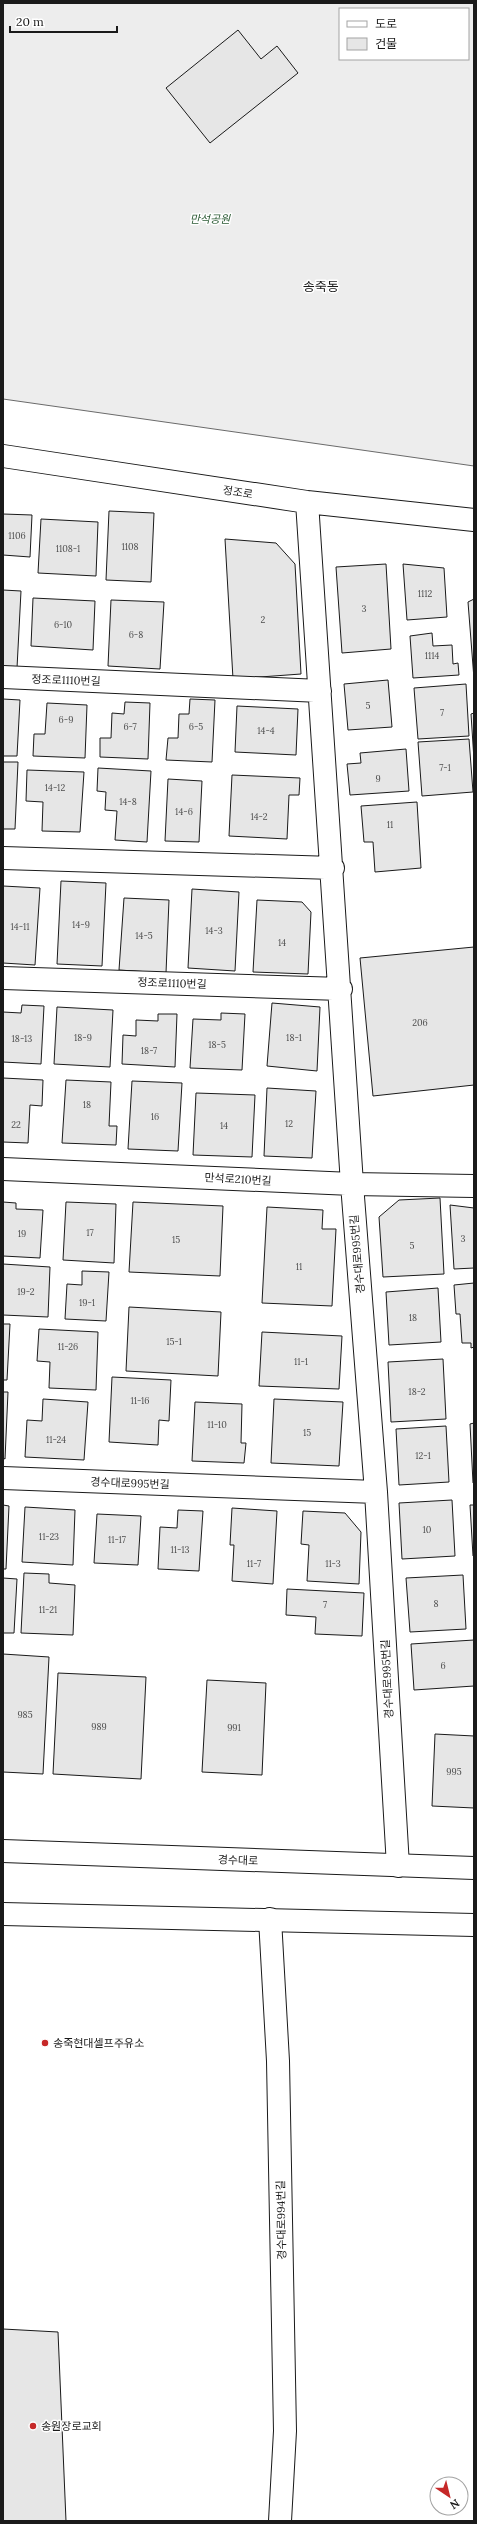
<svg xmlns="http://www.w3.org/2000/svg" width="477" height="2524" viewBox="0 0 477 2524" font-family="Lora,'Noto Sans KR',serif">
  <rect width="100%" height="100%" fill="#fff"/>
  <path fill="#ededed" stroke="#6a6a6a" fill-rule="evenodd" d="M3 3H474V466L3 399ZM340 9H468V59H340Z"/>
  <path fill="#e6e6e6" stroke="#1a1a1a" d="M238 30 261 59 277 46 298 73 210 143 166 88Z
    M109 511 154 513 151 582 106 580Z
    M3 514 32 515 30 557 3 555Z
    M41 519 98 522 96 576 38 573Z
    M225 539 276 543 295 564 301 674 233 679Z
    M386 564 391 649 342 653 336 567Z
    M403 564 444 568 447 617 407 620Z
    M3 590 21 591 17 668 3 667Z
    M33 598 95 601 93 650 31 646Z
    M474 599V679L468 602Z
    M111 600 164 602 160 669 108 666Z
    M432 633 433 646 452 645 453 664 458 663 459 675 413 678 410 636Z
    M388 680 392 727 348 730 344 684Z
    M466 684 469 736 418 739 414 688Z
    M3 699 20 700 17 756H3Z
    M190 699 215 700 212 762 166 760 168 738H178L179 714H189Z
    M125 702 150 703 148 759 100 757V738H111L112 713 124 714Z
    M47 703 87 705 85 758 33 756 34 734H45Z
    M237 706 298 709 296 755 235 752Z
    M474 713V760L471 714Z
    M469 739 473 792 422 796 418 742Z
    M406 749 409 791 350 795 347 764 361 763 360 753Z
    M3 762H18L15 829H3Z
    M98 768 151 771 147 842 115 840 117 811 105 810 106 792 97 791Z
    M27 770 84 772 80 832 42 831 43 802 26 801Z
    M232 775 300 778 299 795H289L287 839 229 836Z
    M168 779 202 781 199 842 165 841Z
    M417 802 421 868 375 872 373 842H364L361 806Z
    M61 881 106 883 102 966 57 964Z
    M3 886 40 888 35 965 3 963Z
    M192 889 239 892 235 971 188 968Z
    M124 898 169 900 166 973 119 970Z
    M257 900 302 902 311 912 308 974 253 972Z
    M474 947V1085L373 1096 360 958Z
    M272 1003 320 1007 317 1071 267 1066Z
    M22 1005 44 1006 41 1064 3 1062V1012L21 1013Z
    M57 1007 113 1010 110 1067 54 1064Z
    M221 1013 245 1014 242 1070 190 1068 193 1019 221 1020Z
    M158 1014H177L175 1067 122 1064 123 1035 136 1036V1020L158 1021Z
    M3 1078 43 1080 42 1106 30 1105 28 1143 3 1142Z
    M66 1080 111 1082 109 1126H117L116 1145 62 1143Z
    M132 1081 182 1083 178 1151 128 1149Z
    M267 1088 316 1091 312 1158 264 1156Z
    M196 1093 255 1095 252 1157 193 1155Z
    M440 1198 444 1274 383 1277 379 1217 399 1200Z
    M3 1202 16 1203V1209L43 1210 40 1258 3 1256Z
    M66 1202 116 1204 114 1263 63 1260Z
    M133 1202 223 1206 220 1276 129 1272Z
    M450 1205 474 1208V1268L454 1269Z
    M267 1207 323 1210 322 1229H336L332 1306 262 1303Z
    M3 1264 50 1267 48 1317 3 1315Z
    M82 1271 109 1272 106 1321 65 1319 67 1284 82 1285Z
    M474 1283V1347L471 1348V1343H462L460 1314H456L454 1285Z
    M438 1288 441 1342 389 1345 386 1292Z
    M129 1307 221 1312 218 1376 126 1371Z
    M3 1324H10L7 1380H3Z
    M39 1329 98 1332 96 1390 49 1388 50 1362 37 1361Z
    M262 1332 342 1336 339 1389 259 1386Z
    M443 1359 446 1419 391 1422 388 1362Z
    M112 1377 171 1380 169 1421 159 1420 158 1445 109 1442Z
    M3 1392H8L5 1459 3 1458Z
    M43 1399 88 1402 84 1460 25 1457 27 1420 42 1421Z
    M274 1399 343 1402 339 1466 271 1463Z
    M195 1402 242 1404 241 1443H246L244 1463 192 1461Z
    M474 1423V1483H473L470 1424Z
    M446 1426 449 1482 399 1485 396 1429Z
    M452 1500 455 1556 402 1559 399 1503Z
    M3 1505 9 1506 6 1569H3Z
    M470 1505H474V1556H473Z
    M25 1507 75 1510 73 1565 22 1562Z
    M232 1508 277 1511 273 1584 232 1581 234 1545H230Z
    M178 1510 203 1511 199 1571 158 1569 160 1527 177 1528Z
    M303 1511 345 1513 361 1532 359 1584 307 1581 309 1545 301 1544Z
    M97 1514 141 1516 138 1565 94 1563Z
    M24 1573 49 1574V1583L75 1585 73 1635 21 1633Z
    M463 1575 466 1629 410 1632 406 1578Z
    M3 1578 17 1579 14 1633H3Z
    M287 1589 364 1593 362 1636 315 1634 316 1617 286 1615Z
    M474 1640V1686L414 1690 411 1644Z
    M3 1654 49 1657 43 1774 3 1772Z
    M58 1673 146 1677 141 1779 53 1774Z
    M207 1680 266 1683 262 1775 202 1772Z
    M435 1734 474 1736V1808L432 1806Z
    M3 2329 58 2332 66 2521H3Z"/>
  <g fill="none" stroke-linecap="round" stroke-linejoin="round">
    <g stroke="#1a1a1a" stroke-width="24">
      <path id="minor" d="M3 456 307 502 474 520
        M307 502 352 1184 376 1492 398 1866
        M3 677 320 691
        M3 858 333 868
        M3 978 341 989
        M3 1169 352 1184 474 1186
        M3 1478 376 1492
        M270 1919 278 2061 285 2431 280 2521"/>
    </g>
    <g stroke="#1a1a1a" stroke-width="24">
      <path id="major" d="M3 1851 474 1868
        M3 1914 474 1925"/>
    </g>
    <use href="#minor" stroke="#fff" stroke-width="22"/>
    <use href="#major" stroke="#fff" stroke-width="22"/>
  </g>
  <g fill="#c62828" stroke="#fff" stroke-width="1.5">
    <circle cx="45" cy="2043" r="4"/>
    <circle cx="33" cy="2426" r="4"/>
  </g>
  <g text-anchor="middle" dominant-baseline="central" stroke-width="3" stroke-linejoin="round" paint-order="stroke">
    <g font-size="9" fill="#4d4d4d">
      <text x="17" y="535">1106</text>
      <text x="130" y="546">1108</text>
      <text x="68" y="548">1108-1</text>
      <text x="425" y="593">1112</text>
      <text x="364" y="608">3</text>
      <text x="263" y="619">2</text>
      <text x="63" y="624">6-10</text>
      <text x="136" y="634">6-8</text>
      <text x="432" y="655">1114</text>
      <text x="368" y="705">5</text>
      <text x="442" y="712">7</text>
      <text x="66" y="719">6-9</text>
      <text x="130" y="726">6-7</text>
      <text x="196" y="726">6-5</text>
      <text x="266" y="730">14-4</text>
      <text x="445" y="767">7-1</text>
      <text x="378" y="778">9</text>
      <text x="55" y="787">14-12</text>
      <text x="128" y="801">14-8</text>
      <text x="184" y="811">14-6</text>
      <text x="259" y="816">14-2</text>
      <text x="390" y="824">11</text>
      <text x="81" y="924">14-9</text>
      <text x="20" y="926">14-11</text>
      <text x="214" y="930">14-3</text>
      <text x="144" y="935">14-5</text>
      <text x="282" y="942">14</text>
      <text x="420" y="1022">206</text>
      <text x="83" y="1037">18-9</text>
      <text x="294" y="1037">18-1</text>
      <text x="22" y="1038">18-13</text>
      <text x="217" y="1044">18-5</text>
      <text x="149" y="1050">18-7</text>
      <text x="87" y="1104">18</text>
      <text x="155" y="1116">16</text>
      <text x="289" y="1123">12</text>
      <text x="16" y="1124">22</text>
      <text x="224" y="1125">14</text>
      <text x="90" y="1232">17</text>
      <text x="22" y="1233">19</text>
      <text x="463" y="1238">3</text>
      <text x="176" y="1239">15</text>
      <text x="412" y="1245">5</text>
      <text x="299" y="1266">11</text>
      <text x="26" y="1291">19-2</text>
      <text x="87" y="1302">19-1</text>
      <text x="413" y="1317">18</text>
      <text x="174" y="1341">15-1</text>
      <text x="68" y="1346">11-26</text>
      <text x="301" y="1361">11-1</text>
      <text x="417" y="1391">18-2</text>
      <text x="140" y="1400">11-16</text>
      <text x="217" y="1424">11-10</text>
      <text x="307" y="1432">15</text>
      <text x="56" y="1439">11-24</text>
      <text x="423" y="1455">12-1</text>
      <text x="427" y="1529">10</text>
      <text x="49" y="1536">11-23</text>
      <text x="117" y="1539">11-17</text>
      <text x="180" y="1549">11-13</text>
      <text x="254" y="1563">11-7</text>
      <text x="333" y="1563">11-3</text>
      <text x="436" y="1603">8</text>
      <text x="325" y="1604">7</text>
      <text x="48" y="1609">11-21</text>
      <text x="443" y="1665">6</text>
      <text x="25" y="1714">985</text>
      <text x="99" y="1726">989</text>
      <text x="234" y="1727">991</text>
      <text x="454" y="1771">995</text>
    </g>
    <g font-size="11" font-style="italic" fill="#2b5a34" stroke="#fff">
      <text x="210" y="219">만석공원</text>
    </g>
    <g font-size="11" fill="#1a1a1a" stroke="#fff">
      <text transform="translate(238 492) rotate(9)">정조로</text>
      <text transform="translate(66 680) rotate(2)">정조로1110번길</text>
      <text transform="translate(172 983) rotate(2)">정조로1110번길</text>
      <text transform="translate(238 1179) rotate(3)">만석로210번길</text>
      <text transform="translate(357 1254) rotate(-95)">경수대로995번길</text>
      <text transform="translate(130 1483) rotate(2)">경수대로995번길</text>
      <text transform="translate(387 1679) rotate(-93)">경수대로995번길</text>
      <text transform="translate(238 1860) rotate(2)">경수대로</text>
      <text transform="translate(281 2220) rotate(-91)">경수대로994번길</text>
    </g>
    <g font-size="11" fill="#1a1a1a" stroke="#fff" text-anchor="start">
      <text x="53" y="2043">송죽현대셀프주유소</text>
      <text x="41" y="2426">송원장로교회</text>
    </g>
    <g font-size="13" fill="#1a1a1a" stroke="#fff">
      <text x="321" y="286">송죽동</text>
    </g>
  </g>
  <rect width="477" height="2524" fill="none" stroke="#1a1a1a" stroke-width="8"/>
  <rect x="339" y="8" width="130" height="52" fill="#ffffff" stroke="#a3a3a3"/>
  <rect x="347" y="21" width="20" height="6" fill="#ffffff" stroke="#a3a3a3"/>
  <text x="375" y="28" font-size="12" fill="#1a1a1a">도로</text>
  <rect x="347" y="38" width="20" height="12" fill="#e6e6e6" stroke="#a3a3a3"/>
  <text x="375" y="48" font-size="12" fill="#1a1a1a">건물</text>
  <g transform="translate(449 2496) rotate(145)"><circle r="19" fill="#ffffff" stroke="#a3a3a3"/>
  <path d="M0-3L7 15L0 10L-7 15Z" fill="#c62828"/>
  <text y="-6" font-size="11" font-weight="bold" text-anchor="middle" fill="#1a1a1a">N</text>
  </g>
  <path d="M10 26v6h107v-6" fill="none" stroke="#1a1a1a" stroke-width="2"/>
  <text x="16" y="26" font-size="12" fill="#1a1a1a" stroke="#ffffff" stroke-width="3" paint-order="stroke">20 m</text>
</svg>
